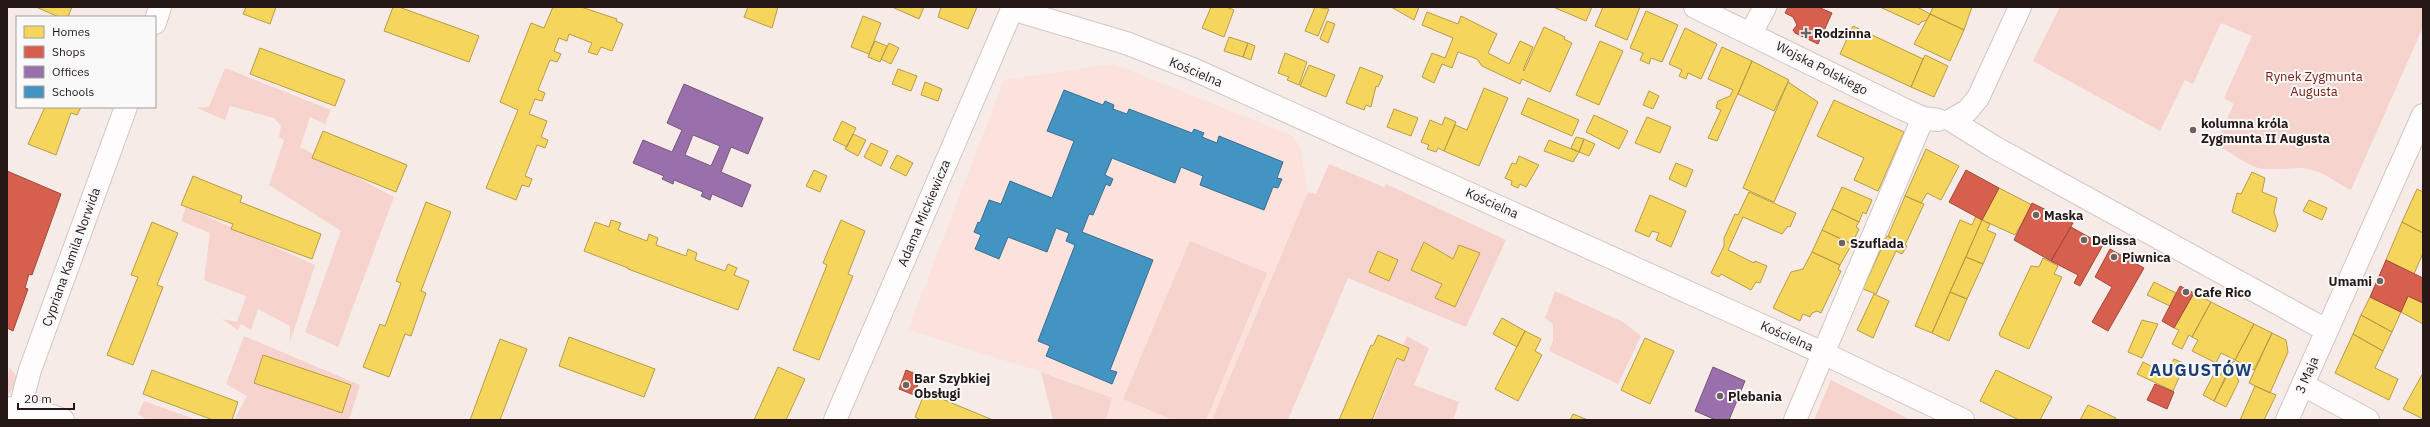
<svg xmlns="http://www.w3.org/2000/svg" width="2430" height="427" viewBox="0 0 2430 427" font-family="'IBM Plex Sans',sans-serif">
  <rect width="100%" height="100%" fill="#f7ebe8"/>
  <path fill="#fbe2dc" d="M1114 64 1293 136 1300 147 1308 192 1212 420H1080L1076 383 908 330 1004 80Z"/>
  <path fill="#f6d3cc" d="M2060 7H2423V27L2351 190C2332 181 2324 170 2301 168 2288 168 2271 171 2258 168 2244 163 2228 151 2215 144L2234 104 2224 98 2252 36 2221 23 2193 84 2185 80 2160 131 2033 61Z
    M225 68 331 110 325 124 310 117 300 147 394 197 338 347 305 332 341 231 269 185 284 140 279 137 281 126 274 118 230 106 225 120 197 108 209 107Z
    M1329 164 1384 187 1386 184 1506 240 1466 327 1348 278 1288 420H1212L1308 192 1316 194Z
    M186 207 315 265 290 342V326L258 309 251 330 241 324 238 330 222 319 237 322 246 296 204 280 210 233 181 221Z
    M1190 241 1267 273 1206 420H1173L1123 399Z
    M1555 291 1623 322 1641 336 1618 384 1549 351 1553 341V324L1545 318Z
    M244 336 360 385 349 420H234L247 396 226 384Z
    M1407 336 1429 348 1414 385 1459 402 1453 420H1374Z
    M9 367 16 375V386L7 395Z
    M1041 372 1112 398 1106 420H1053Z
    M1831 380 1911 420H1814Z
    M144 401 197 420H147L138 414Z"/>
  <path fill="#f6d55c" stroke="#b79c47" d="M36 7H72L68 17H59Z
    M246 7H276L270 24 243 14Z
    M393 7H399L479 36 469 62 384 31Z
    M553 7H581L617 19 616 21 623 24 612 51 601 47 597 55 588 52 592 43 569 34 567 41 559 38 554 51 561 54 557 62 550 60 538 90 545 93 542 101 535 99 529 114 547 121 541 137 548 140 545 148 537 145 525 176 532 179 529 187 522 185 516 200 486 188 518 110 500 102 531 23 544 28Z
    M748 7H778L772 28 744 17Z
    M892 7H924L919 19Z
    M941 7H977L968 29 938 17Z
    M1211 7H1226L1234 10 1224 37 1202 28Z
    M1315 7 1329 9 1318 36 1305 31Z
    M1391 7H1419L1414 20Z
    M1553 7H1592L1586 21Z
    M1603 7H1640L1627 40 1595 26Z
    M1880 7H1917L1930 14 1927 20 1921 22 1919 25Z
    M1933 7H1972L1964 30 1930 14Z
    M1646 11 1678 25 1662 62 1651 58 1649 64 1640 60 1643 53 1630 48Z
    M1427 12 1458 24 1461 16 1497 34 1488 53 1509 64 1520 41 1533 47 1523 70 1524 71 1544 27 1565 37 1564 39 1572 43 1550 92 1522 79 1520 84 1482 66 1477 59 1458 52 1452 68 1442 64 1434 83 1422 77 1432 53 1445 58 1453 38 1422 25Z
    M1930 14 1964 30 1950 61 1914 44Z
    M863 16 881 23 869 54 851 47Z
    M1327 21 1335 24 1328 43 1320 39Z
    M1853 26 1923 59 1911 87 1840 54Z
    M1685 28 1717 44 1701 79 1688 73 1686 79 1679 76 1682 70 1669 64Z
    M1229 37 1248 43 1243 57 1224 51Z
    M875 41 887 46 880 62 868 57Z
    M1600 41 1623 51 1599 105 1576 95Z
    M889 43 899 48 891 64 881 59Z
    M1248 43 1255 46 1251 60 1243 57Z
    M1722 47 1752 61 1717 141 1708 138 1721 110 1716 108 1718 101 1730 96 1733 90 1708 79Z
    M260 48 345 80 335 106 250 74Z
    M1285 53 1307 62 1299 85 1287 80 1289 77 1278 73Z
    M1925 55 1948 66 1934 97 1911 87Z
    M1752 61 1789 80 1774 111 1738 94Z
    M1309 65 1335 75 1326 97 1300 86Z
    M1360 67 1383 76 1378 87 1376 86 1371 107 1366 105 1364 110 1346 103Z
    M898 69 917 76 911 91 892 84Z
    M925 82 942 89 938 101 921 95Z
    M1788 82 1818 102 1774 202 1743 188Z
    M1484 88 1508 98 1479 166 1444 151 1455 125 1467 130Z
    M1649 91 1659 96 1653 109 1643 105Z
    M1528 98 1579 120 1572 136 1521 114Z
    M1834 100 1904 132 1878 191 1854 180 1864 158 1817 136Z
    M45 107H81L77 115 71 113 56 155 28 144Z
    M1394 109 1418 118 1411 136 1387 127Z
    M1594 115 1628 131 1619 149 1586 132Z
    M1445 117 1456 122 1444 151 1438 148 1436 152 1427 149 1429 145 1421 142 1430 120 1442 125Z
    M1647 117 1671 127 1660 153 1635 143Z
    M842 121 856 128 847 147 833 140Z
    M323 131 407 165 396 192 312 158Z
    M853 134 866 140 858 156 845 149Z
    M1576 137 1584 139 1579 152 1571 148Z
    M1584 139 1595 144 1589 156 1579 152Z
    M1549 140 1579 152 1573 162 1544 151Z
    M871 143 888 151 881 166 864 157Z
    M1926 149 1959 166 1941 200 1927 193 1921 203 1905 196Z
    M897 155 913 163 906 176 890 168Z
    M1519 156 1539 165 1526 187 1520 184 1518 188 1511 185 1512 181 1505 178 1512 163 1516 164Z
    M1676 163 1693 170 1686 187 1669 179Z
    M814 170 827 176 820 192 806 186Z
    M2252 172 2265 178 2262 192 2277 198 2274 212 2278 225 2275 232 2232 212 2237 193 2241 194Z
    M193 176 242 196 240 202 321 234 312 259 231 229 233 224 181 205Z
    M1842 187 1872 200 1866 214 1863 212 1859 222 1832 209Z
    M1999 188 2032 205 2015 235 1982 220Z
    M2417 189 2423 192V233L2402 222Z
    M1749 192 1796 213 1790 227 1788 226 1782 234 1743 217 1728 250 1754 263 1755 261 1767 266 1760 283 1756 282 1751 290 1721 274 1719 277 1711 273 1724 246V238L1735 214 1738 215Z
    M1650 195 1686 211 1671 247 1656 240 1659 233 1652 231 1649 237 1635 231Z
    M1905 196 1924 204 1905 245 1888 236Z
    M2309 200 2327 208 2322 220 2303 211Z
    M426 202 451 212 421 291 426 293 411 336 405 334 389 377 363 367 380 324 385 326 401 283 396 281Z
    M1832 209 1859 222 1856 227 1859 229 1852 244 1822 230Z
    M1976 216 1982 220 1932 333 1915 326 1960 220 1972 225Z
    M611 220 621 223 618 230 647 241 649 234 658 238 656 245 686 256 688 249 697 253 695 260 725 271 728 264 737 268 734 275 749 281 738 310 628 269V268L584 251 595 222 609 227Z
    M841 220 865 231 848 274 853 276 819 360 793 350 827 265 823 263Z
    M1982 220 1990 224 1987 230 1996 234 1983 264 1966 257Z
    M152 222 178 233 157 285 163 287 133 365 107 355 138 277 131 275Z
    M2402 222 2423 233V253L2414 274 2386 260Z
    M1822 230 1852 244 1840 265 1812 252Z
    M1887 236 1907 246 1902 254 1896 251 1876 294 1863 289Z
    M1424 242 1453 259 1459 245 1480 253 1455 307 1435 298 1442 284 1411 270Z
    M1378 251 1398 260 1389 281 1369 272Z
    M1812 252 1840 265 1838 270 1841 271 1821 313 1817 311 1812 313 1810 317 1803 314 1800 321 1773 308 1791 272 1803 269Z
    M1966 257 1983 264 1967 299 1950 292Z
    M2043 258 2058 266 2054 274 2062 277 2029 349 2000 336 1999 334 2031 266 2039 267Z
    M2154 282 2176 293 2170 306 2147 295Z
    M1950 292 1967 299 1949 341 1932 333Z
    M2194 293 2211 302 2192 337 2189 335 2182 349 2172 344 2179 330 2174 328Z
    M1874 294 1889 301 1873 338 1857 330Z
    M2408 296 2423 303V324L2401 312Z
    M2370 297 2401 312 2392 332 2361 315Z
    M2211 302 2254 324 2235 360 2221 353 2216 363 2192 351 2198 340 2192 337Z
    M2361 315 2392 332 2383 351 2353 334Z
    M1502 318 1525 331 1517 347 1493 334Z
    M2142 320 2158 324 2142 358 2128 352Z
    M2254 324 2272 333 2254 370 2235 360Z
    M1525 331 1541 339 1535 351 1542 355 1518 401 1495 389Z
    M2272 333 2286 340 2288 352 2270 393 2249 383Z
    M2353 334 2383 351 2375 368 2398 379 2389 400 2335 373Z
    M1378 335 1409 348 1404 361 1397 358 1372 420H1339L1371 345 1373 346Z
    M569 337 655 369 644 397 559 366Z
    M1645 338 1674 351 1650 404 1621 390Z
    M500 339 527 349 500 420H470Z
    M263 355 351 385 342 413 254 383Z
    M2174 359 2185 364 2173 391 2137 374 2143 362 2167 374Z
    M2230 359 2233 361 2228 369 2230 370 2214 401 2203 395 2214 374 2219 377Z
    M2233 361 2241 365 2236 376 2239 381 2226 407 2214 401Z
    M778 367 805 379 786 420H754Z
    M152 370 238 402 232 420H213L143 394Z
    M1996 370 2052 397 2040 420H2019L1980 401Z
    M2423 373V419L2403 409Z
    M2255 386 2276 395 2264 420H2240Z
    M925 392 993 420H921L915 417Z
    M2088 405 2116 418 2115 420H2080Z
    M1573 414 1588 420H1570Z"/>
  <path fill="#d6604d" stroke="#a14a3c" d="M1788 7H1818L1832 13 1818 44 1795 33 1793 30 1797 25 1793 17 1785 13Z
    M1966 170 1999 188 1982 220 1949 202Z
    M7 171 61 194 32 275 29 274 25 288 28 289 13 331 7 328Z
    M2032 203 2073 223 2051 261 2014 240Z
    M2071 227 2103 245 2080 286 2074 283 2078 275 2051 261Z
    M2110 249 2144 268 2108 331 2092 322 2112 287 2095 277Z
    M2386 260 2423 278V303L2408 296 2401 312 2370 297Z
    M2180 286 2194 293 2174 328 2162 321Z
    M906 370 921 376 914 395 899 389Z
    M2155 384 2174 392 2167 409 2147 400Z"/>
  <path fill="#9970ab" stroke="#76567e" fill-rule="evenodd" d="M684 84 763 118 748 154 731 147 721 172 751 185 742 207 712 194 710 200 701 196 703 192 674 180 673 184 662 179 664 176 633 163 643 140 672 152 682 130 667 123ZM693 135 720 146 711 166 685 155Z
    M1713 367 1745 381 1729 420H1716L1695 411Z"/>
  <path fill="#4393c3" stroke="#3a6e8f" d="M1064 90 1103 105 1105 101 1114 105 1113 109 1127 114 1129 109 1192 133 1194 129 1204 133 1202 137 1217 143 1219 136 1283 162 1277 178 1282 179 1278 188 1273 187 1264 210 1200 185 1203 176 1181 167 1175 183 1112 158 1105 175 1113 179 1110 186 1106 184 1093 215 1089 214 1082 232 1153 260 1110 370 1117 372 1112 384 1046 356 1050 346 1038 341 1075 245 1066 241 1069 233 1056 228 1047 252 1008 237 999 259 975 249 981 235 974 232 978 222 980 223 989 200 1001 204 1010 181 1052 198 1074 141 1047 131Z"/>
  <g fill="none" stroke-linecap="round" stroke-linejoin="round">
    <g stroke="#d2c6c3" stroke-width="24">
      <path id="minor" d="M1695 7 1903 109 1923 118 1938 120
        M1012 9 1126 43 1195 70 1823 353 1963 420
        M155 23 160 7
        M1751 33 1765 7
        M1951 120 1994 147 2326 330
        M1951 120 1967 111 1978 98 2020 7
        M2303 385 2368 420
        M7 408C27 408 44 412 63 420
        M20 408 30 370 126 107
        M835 420 1013 7
        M1795 420 1923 118
        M2287 420 2423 115"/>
    </g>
    <use href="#minor" stroke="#fefcfc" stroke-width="22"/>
  </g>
  <g fill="#6e6260" stroke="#f9f9f9" stroke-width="1.5">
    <path d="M1804 27h4v4h4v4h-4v4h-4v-4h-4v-4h4z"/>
    <circle cx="2193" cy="130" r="4"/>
    <circle cx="2036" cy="215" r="4"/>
    <circle cx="2084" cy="240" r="4"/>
    <circle cx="1842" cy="243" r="4"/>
    <circle cx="2114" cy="257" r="4"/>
    <circle cx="2380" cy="281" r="4"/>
    <circle cx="2186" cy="292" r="4"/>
    <circle cx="906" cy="385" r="4"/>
    <circle cx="1720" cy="396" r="4"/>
  </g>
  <g text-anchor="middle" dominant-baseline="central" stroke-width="4" stroke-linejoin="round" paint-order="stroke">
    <g font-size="13" font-weight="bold" fill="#251816" stroke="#f9f9f9" text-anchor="start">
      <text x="1814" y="33">Rodzinna</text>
      <text x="2201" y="123">kolumna króla<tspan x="2201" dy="15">Zygmunta II Augusta</tspan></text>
      <text x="2044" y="215">Maska</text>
      <text x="2092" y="240">Delissa</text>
      <text x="1850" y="243">Szuflada</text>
      <text x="2122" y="257">Piwnica</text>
      <text x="2372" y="281" text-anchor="end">Umami</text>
      <text x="2194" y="292">Cafe Rico</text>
      <text x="914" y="378">Bar Szybkiej<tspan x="914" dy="15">Obsługi</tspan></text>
      <text x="1728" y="396">Plebania</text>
    </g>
    <g font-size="13" fill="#251816" stroke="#f9f9f9">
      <text transform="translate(1822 68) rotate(27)">Wojska Polskiego</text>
      <text transform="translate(1196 72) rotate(23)">Kościelna</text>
      <text transform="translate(1492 203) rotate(24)">Kościelna</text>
      <text transform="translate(924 213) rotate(-67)">Adama Mickiewicza</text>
      <text transform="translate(71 257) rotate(-70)">Cypriana Kamila Norwida</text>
      <text transform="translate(1787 336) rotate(24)">Kościelna</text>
      <text transform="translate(2307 375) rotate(-67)">3 Maja</text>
    </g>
    <g font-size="13" fill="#751b0e" stroke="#f9f9f9">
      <text x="2314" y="76">Rynek Zygmunta<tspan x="2314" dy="15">Augusta</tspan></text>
    </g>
    <g font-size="17" font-weight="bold" letter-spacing="1" fill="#1c3f74" stroke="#f9f9f9">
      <text x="2201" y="370">AUGUSTÓW</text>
    </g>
  </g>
  <rect width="2430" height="427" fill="none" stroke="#251816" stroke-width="16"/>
  <rect x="16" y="16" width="140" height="92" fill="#f9f9f9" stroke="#a49f9e"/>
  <rect x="24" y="26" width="20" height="12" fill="#f6d55c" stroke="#a49f9e"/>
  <text x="52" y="36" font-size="12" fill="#251816">Homes</text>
  <rect x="24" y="46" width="20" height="12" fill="#d6604d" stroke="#a49f9e"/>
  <text x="52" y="56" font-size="12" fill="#251816">Shops</text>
  <rect x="24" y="66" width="20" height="12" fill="#9970ab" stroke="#a49f9e"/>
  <text x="52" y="76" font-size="12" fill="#251816">Offices</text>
  <rect x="24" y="86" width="20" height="12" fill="#4393c3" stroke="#a49f9e"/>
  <text x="52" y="96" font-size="12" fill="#251816">Schools</text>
  <path d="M18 403v6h56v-6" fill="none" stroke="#251816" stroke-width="2"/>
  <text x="24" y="403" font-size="12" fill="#251816" stroke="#f9f9f9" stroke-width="3" paint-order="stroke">20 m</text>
</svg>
